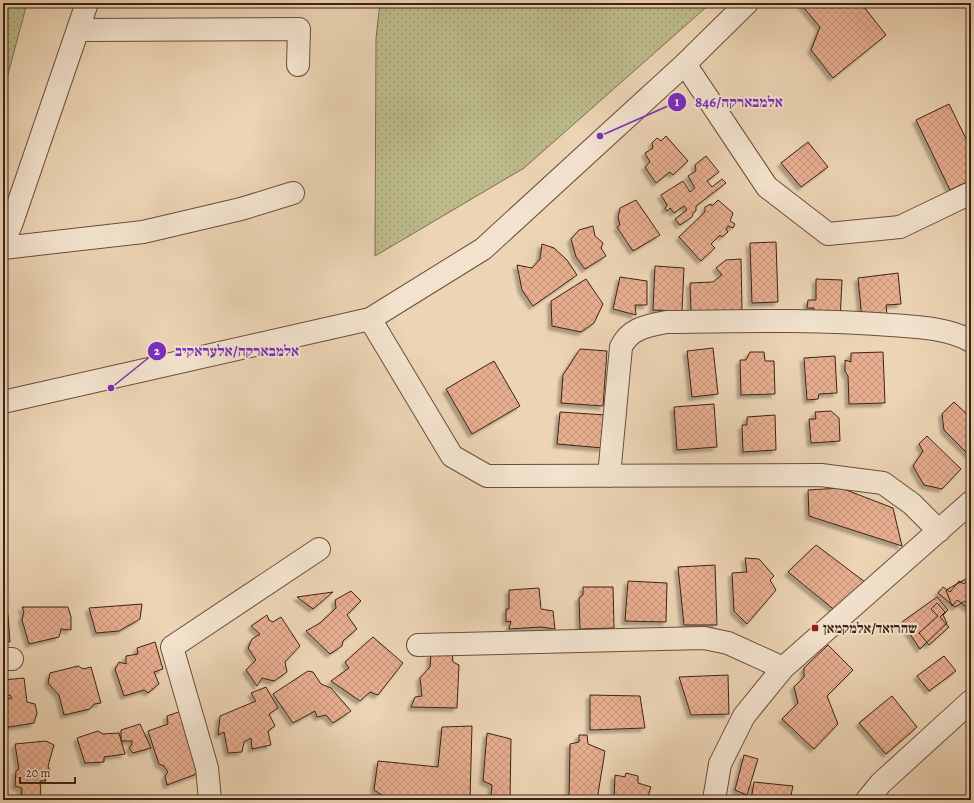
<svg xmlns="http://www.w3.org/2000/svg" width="974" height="803" viewBox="0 0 974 803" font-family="Alegreya,'Frank Ruhl Libre',serif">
  <defs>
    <pattern id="grass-dots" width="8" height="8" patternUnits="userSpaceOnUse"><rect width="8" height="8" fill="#bdbb8a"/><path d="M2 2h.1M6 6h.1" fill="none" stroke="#a3a076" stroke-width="1.8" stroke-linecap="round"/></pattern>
    <pattern id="building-cross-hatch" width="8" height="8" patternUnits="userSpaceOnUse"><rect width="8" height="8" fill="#e7ae90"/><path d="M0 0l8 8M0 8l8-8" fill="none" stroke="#c7957b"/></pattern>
    <filter id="shadow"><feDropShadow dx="-3.5" dy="3.5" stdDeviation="1" flood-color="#0004"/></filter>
  </defs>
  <rect width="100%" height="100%" fill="#ecd4b4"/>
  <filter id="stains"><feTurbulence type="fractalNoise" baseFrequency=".005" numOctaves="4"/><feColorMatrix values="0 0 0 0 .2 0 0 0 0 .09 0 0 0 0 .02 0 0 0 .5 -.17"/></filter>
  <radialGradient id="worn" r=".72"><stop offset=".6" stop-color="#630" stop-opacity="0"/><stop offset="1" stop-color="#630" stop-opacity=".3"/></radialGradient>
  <path fill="url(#grass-dots)" stroke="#7d6e4f" d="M3 3H27L3 93Z
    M380 3H711L524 168 375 256 376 38Z"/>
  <path fill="url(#building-cross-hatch)" stroke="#3d2214" filter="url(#shadow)" d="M800 3H861L886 35 833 78 811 50 820 27Z
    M949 104 971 149V180L950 190 916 120Z
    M666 136 688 161 673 175 670 172 656 183 645 167 650 162 645 153 653 148 652 143 657 138 661 141Z
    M808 142 828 167 801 187 781 163Z
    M706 156 719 172 707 181 712 187 722 179 726 183 696 206V211L693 213 692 217 680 225 675 219 687 210 684 206 674 213 670 208 667 211 665 209 667 205 661 195 683 181 690 192 695 188 688 176 696 171 695 165Z
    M636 200 660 235 633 251 617 227 620 225 618 218 620 208Z
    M718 200 733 213 730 221 735 224 733 228 728 226 726 229 728 232 722 237 720 235 711 244 715 248 701 261 679 237 705 212V207L711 204 712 206Z
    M593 226 595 236 603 243 601 248 606 256 585 269 576 257 571 239 579 230Z
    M776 242 778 302 752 303 750 243Z
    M542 244 554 248 567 260 577 275 533 306 522 290 517 265 532 268 540 259Z
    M741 259 742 311 691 312 690 283 713 282 722 275 716 268 726 260Z
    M655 266 684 268 682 311 653 310Z
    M898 273 901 304 886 305 887 316 862 319 858 278Z
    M620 277 647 281V305H635L636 315 613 309Z
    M586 279 603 304 594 323 581 332 552 326 551 301Z
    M816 279 842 280 840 321 814 320V308H807L808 300H816Z
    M713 348 718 394 692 397 687 351Z
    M580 349 607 351 603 406 561 403 563 375Z
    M750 352H764L765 361H774L775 394 741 395 740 360H746Z
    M883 352 885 403 849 404 848 376 845 371V360L851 362V353Z
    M835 356 837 393 819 394 818 399 807 400 804 358Z
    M494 361 520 406 472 434 446 389Z
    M954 402 971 418V457L944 430 942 414Z
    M714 404 717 447 677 450 674 407Z
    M831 411 839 418 840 441 811 443 809 419H816L815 412Z
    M560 412 606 415 603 448 557 444Z
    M775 415 776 450 743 452 742 425H747V417Z
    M927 436 961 469 942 489 924 485 913 466 923 451 919 444Z
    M841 488 893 508 902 546 809 516 808 490Z
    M816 545 865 582 837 612 788 572Z
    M745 558 759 559 774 576 770 580 776 590 747 624 734 611 732 573 747 572Z
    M715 565 717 625H684L678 567Z
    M971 574V607L969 609 957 600 952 606 946 590 966 579Z
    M971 575V610L965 601 955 607 938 593 943 587 950 592 959 581 964 584Z
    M628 581 667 583 666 622 625 621Z
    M583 587H613L614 628 580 629 579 598 583 595Z
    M539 588 541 609 553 611 555 629 541 627 509 629 511 621 506 622V609H509V590Z
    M351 591 361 601 347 615 357 629 343 641 342 646 330 654 306 631 320 623 336 608 335 600Z
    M333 592 313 609 297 597Z
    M937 597 948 610 943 615 947 623 920 649 902 622Z
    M937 603 945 612 940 617 949 627 929 645 919 633 938 616 931 609Z
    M142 604 140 619 119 631 96 633 89 608Z
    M22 607H68L71 617V630L61 629 59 637 29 644 22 620 24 612Z
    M5 610 8 615 10 642 3 641V611Z
    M267 615 269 620 273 622 281 617 300 646 285 662 287 672 274 681 262 678 257 686 246 670 256 660 248 648 252 639 260 634 251 626Z
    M373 637 403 663 378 695 370 692 360 701 331 681 349 668 345 662Z
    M155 642 163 669 154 672 159 684 148 693 144 690 124 696 115 669 119 662 126 664V656L138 654 137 648Z
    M828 645 853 670 827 696 838 724 814 749 782 719 798 703 794 687 804 677V668Z
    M452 653 453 662 459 665 457 708 411 707 415 697 422 696 420 678 430 667 431 654Z
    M944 656 956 671 929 691 917 676Z
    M78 666 83 669 91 667 101 703 94 704 90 709 64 715 59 695 48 683 50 673Z
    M308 671 313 672 321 684 331 688 351 711 333 723 326 715 317 717 315 711 293 723 273 694Z
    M728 675 729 714 691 715 679 677Z
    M24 678 27 702 35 704 37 713 34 723 3 728V701L12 698 10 695 3 696V680Z
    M266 687 278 708 269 714 275 726 268 731 271 745 252 749 251 738 244 742 242 752 228 753 224 732 218 735 220 716 256 701 251 693Z
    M590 695 640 696 645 728 590 730Z
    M892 696 917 727 886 754 859 723Z
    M184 710 199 773 167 785 165 776 168 772 164 766 159 764 148 731 168 724 167 716Z
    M140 724 151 748 133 753 129 748 132 745V741H121V730Z
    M472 726 470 800H455V798L423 800 385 797 374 790 378 761 438 767 442 727Z
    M98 731 103 734 119 733 125 754 104 757V762L85 763 77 738Z
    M487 733 511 739 510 800H501L491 797 492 785 483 781Z
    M579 735H587L588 744 605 751 597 800H569L570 744 579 742Z
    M46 741 54 745 48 766 50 771 44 776 46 781H40L41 797 21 800 22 788 15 786 16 771 19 769 15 744Z
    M744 755 758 759 747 795 735 790Z
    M626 773 638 776V783L651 787 647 800H614L615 775 625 777Z
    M754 782 793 786 790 800H751Z"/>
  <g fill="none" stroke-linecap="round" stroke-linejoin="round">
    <g stroke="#694e3c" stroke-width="24">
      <path id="minor" d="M78 30 299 29 298 65
        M685 64 767 187 828 234 900 227 971 193
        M3 243 11 225 87 3
        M3 248 143 232 241 209 293 193
        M370 319 452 456 487 476 821 475 883 483 912 504 939 531
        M3 402 370 319 483 249 685 64 747 3
        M609 476 621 347C630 328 647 326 667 322 742 321 816 319 891 325 917 327 948 328 971 341
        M418 645 704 638 728 643 783 668
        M3 659H12
        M210 800 207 768 172 647 319 549
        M714 800 720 764 744 716 783 668 971 502
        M867 800 881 783 971 701"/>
    </g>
    <use href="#minor" stroke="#f3e3ce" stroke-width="22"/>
  </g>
  <rect fill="#8f2418" stroke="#f3e3ce" stroke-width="1.5" x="811" y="624" width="8" height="8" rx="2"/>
  <g text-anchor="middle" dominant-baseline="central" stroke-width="4" stroke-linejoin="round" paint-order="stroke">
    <g font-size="14" font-weight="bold" fill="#3d2214" stroke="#f3e3ce" text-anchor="start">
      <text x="823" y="628">שהרזאד/אלמקמאן</text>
    </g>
  </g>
  <path fill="none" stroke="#7b2cbf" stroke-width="1.5" d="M600 136L677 102M111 388L157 351"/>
  <g fill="#7b2cbf" stroke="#f3e3ce" stroke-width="1.5">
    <circle cx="600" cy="136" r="4"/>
    <circle cx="111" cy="388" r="4"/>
    <circle cx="677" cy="102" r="10"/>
    <circle cx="157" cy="351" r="10"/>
  </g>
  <g font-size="12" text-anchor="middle" font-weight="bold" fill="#fff">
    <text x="677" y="106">1</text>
    <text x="157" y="355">2</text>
  </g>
  <g font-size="15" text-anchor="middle" font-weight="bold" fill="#7b2cbf" stroke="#f3e3ce" stroke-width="4" stroke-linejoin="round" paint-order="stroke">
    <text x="739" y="107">אלמבארקה/846</text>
    <text x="237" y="356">אלמבארקה/אלעראקיב</text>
  </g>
  <rect width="974" height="803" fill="none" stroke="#ecd4b4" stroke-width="16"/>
  <rect x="4" y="4" width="966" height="795" fill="none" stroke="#3d2214" stroke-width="2"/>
  <rect x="8" y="8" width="958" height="787" fill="none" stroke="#3d2214"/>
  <path d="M20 777v6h55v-6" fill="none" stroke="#3d2214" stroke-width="2"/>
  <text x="26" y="777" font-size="12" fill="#3d2214" stroke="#f3e3ce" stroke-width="3" paint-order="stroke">20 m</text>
  <rect width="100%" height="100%" filter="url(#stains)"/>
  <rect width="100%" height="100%" fill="url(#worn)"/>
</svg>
